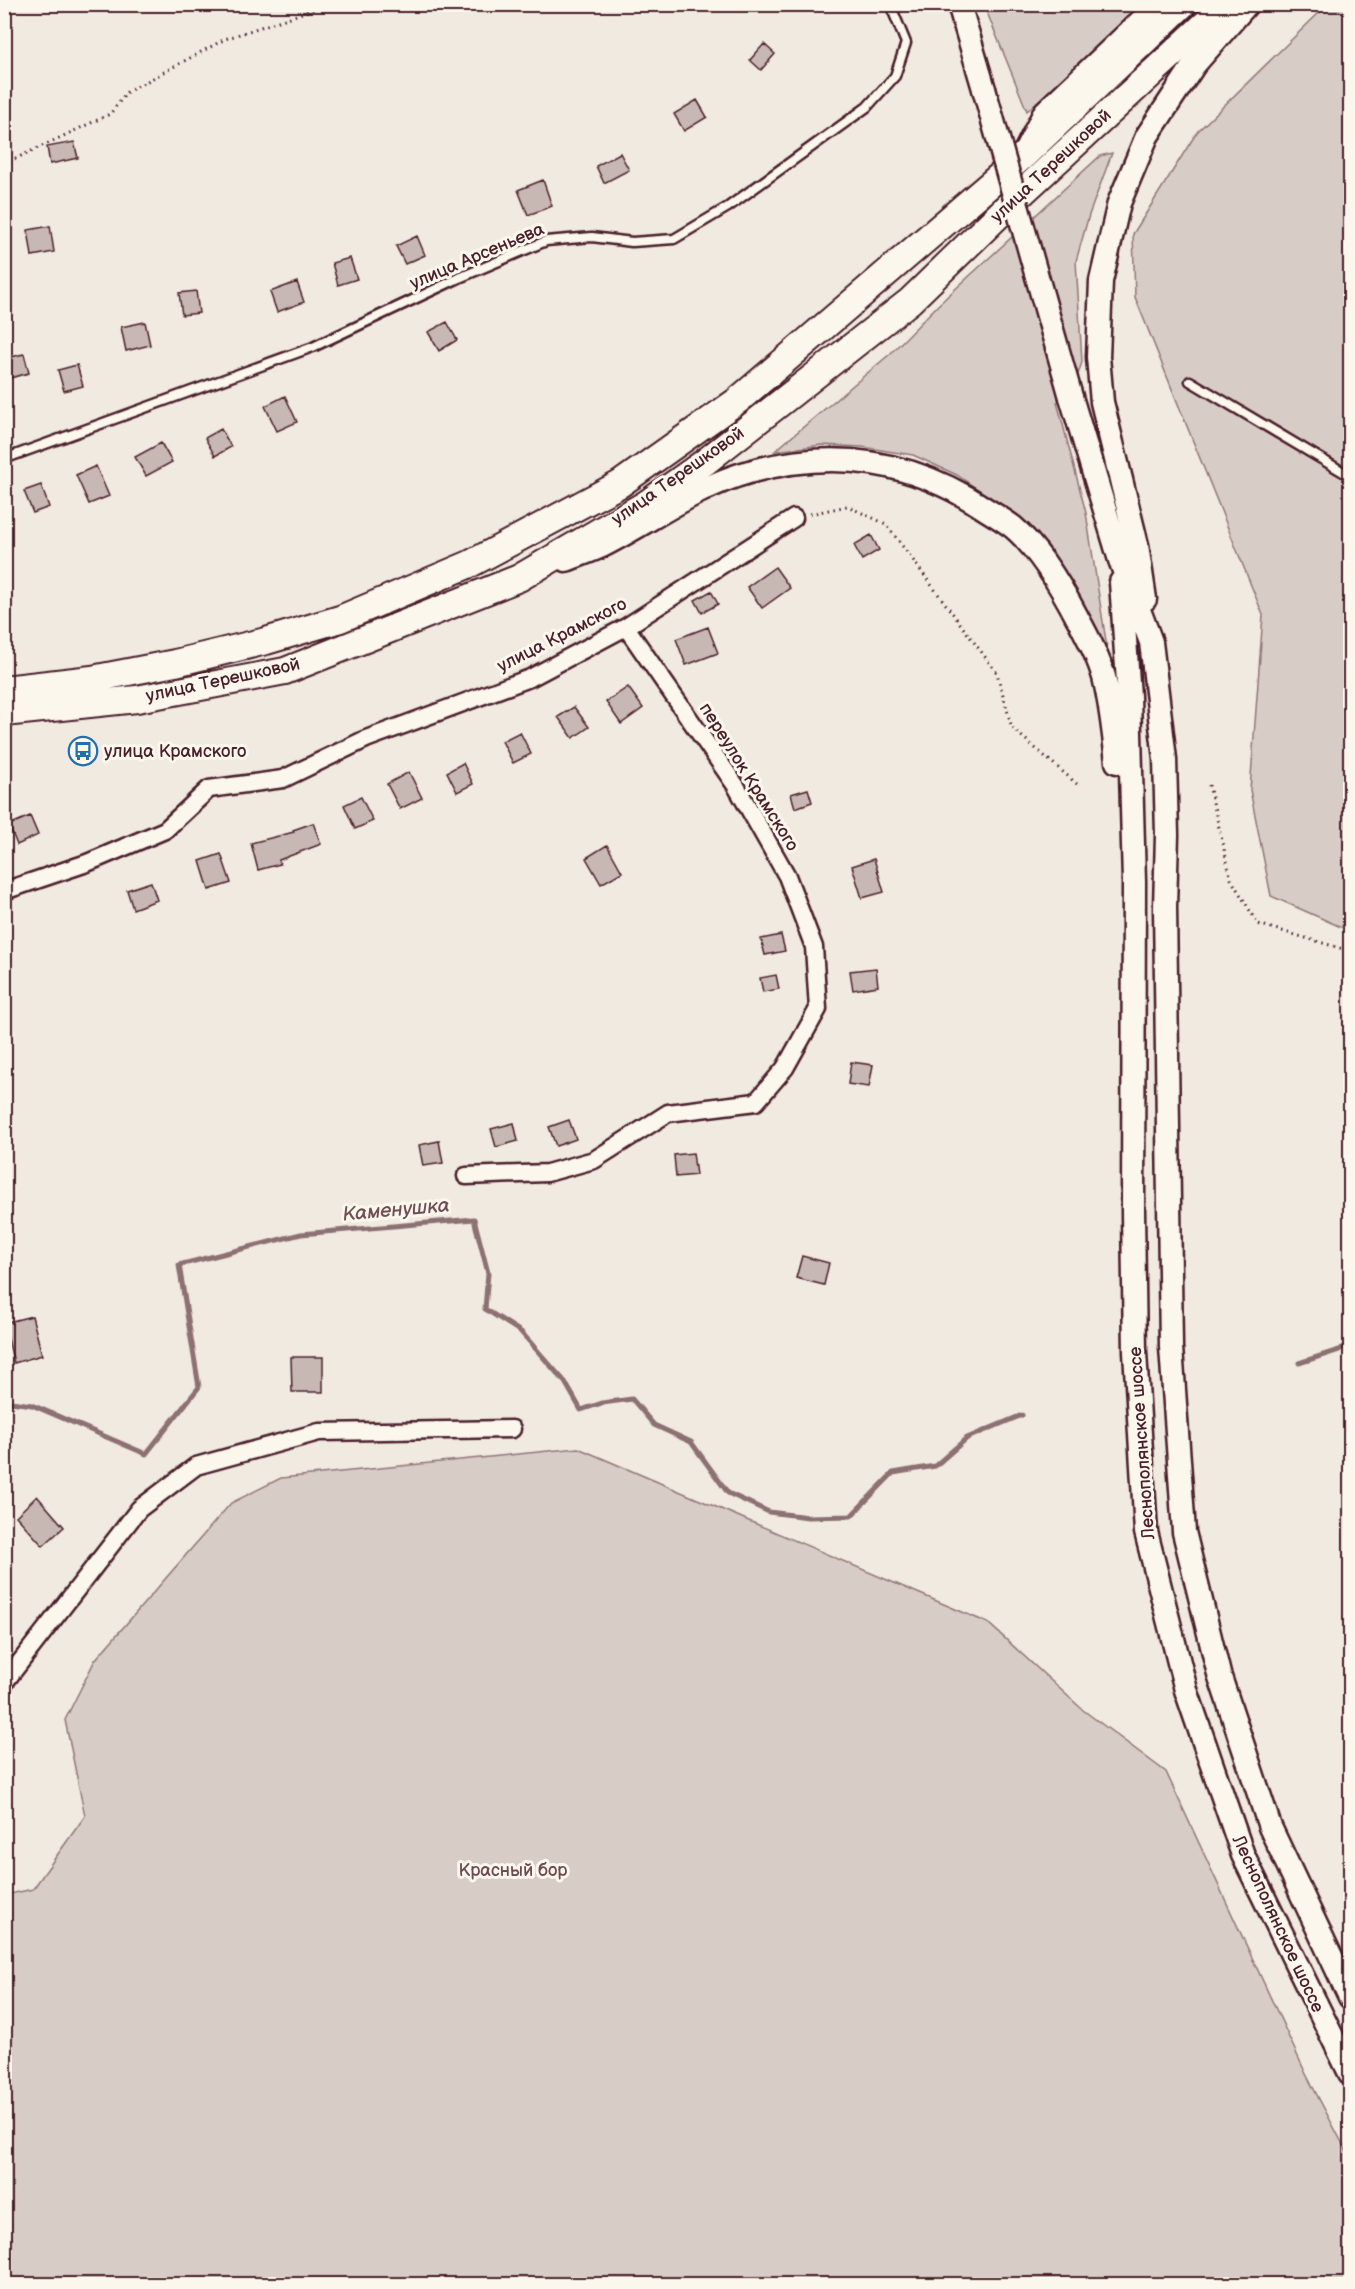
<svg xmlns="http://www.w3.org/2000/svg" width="1355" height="2289" viewBox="0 0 1355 2289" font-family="'Balsamiq Sans',sans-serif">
  <rect width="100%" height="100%" fill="#f0eae0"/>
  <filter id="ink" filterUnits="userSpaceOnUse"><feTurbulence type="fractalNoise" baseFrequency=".0167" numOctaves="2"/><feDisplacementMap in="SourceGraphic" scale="12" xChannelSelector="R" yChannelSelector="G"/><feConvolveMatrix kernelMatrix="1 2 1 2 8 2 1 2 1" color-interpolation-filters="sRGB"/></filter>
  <g filter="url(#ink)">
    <path fill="#d8ccc6" stroke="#917678" stroke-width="1.5" d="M984 5H1143L1027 111Z
      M1327 5H1350V931L1271 896 1250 790 1263 615 1135 297 1133 234 1197 132Z
      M1112 153 1089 215 1076 261 1082 362 1071 397 1057 402 1086 513 1108 654 1070 586 991 499 957 475 913 455 862 447 821 445 775 451 890 354 938 305 1100 156Z
      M578 1448 988 1623 1083 1710 1166 1772 1306 2074 1350 2158V2284H5V1895L33 1889 85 1816 65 1720 95 1660 231 1503 281 1478Z"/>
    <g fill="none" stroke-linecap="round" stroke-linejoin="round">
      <path stroke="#8c6f72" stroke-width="5" d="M1299 1363 1339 1350 1350 1342
        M4 1401 32 1405 146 1454 199 1387 179 1265 301 1234 474 1219 488 1273 485 1309 521 1332 565 1382 581 1410 602 1403 632 1399 654 1425 691 1442 728 1493 769 1512 808 1517 851 1516 893 1473 935 1466 967 1438 1022 1415"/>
    </g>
    <path fill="#c8b8b3" stroke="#4a1f2b" stroke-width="1.5" d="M764 44 775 54 761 70 750 60Z
      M697 100 707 117 684 131 674 114Z
      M74 142 78 158 50 164 47 147Z
      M620 153 629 170 604 183 596 166Z
      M543 180 552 206 528 215 518 190Z
      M50 226 54 252 32 256 28 230Z
      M417 236 425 255 405 264 396 246Z
      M350 258 357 279 338 285 332 263Z
      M297 282 304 302 277 312 270 292Z
      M196 291 199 313 182 315 179 293Z
      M145 322 150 345 126 351 121 327Z
      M447 322 457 340 439 351 428 332Z
      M24 354 29 373 10 378 6 358Z
      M77 365 83 386 64 391 58 370Z
      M285 396 297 422 277 431 265 406Z
      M221 429 231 447 215 456 205 438Z
      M161 443 172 462 146 476 135 457Z
      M96 466 109 496 89 504 76 475Z
      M41 485 49 507 33 513 24 491Z
      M871 535 879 550 862 560 854 545Z
      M775 567 790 588 762 608 747 587Z
      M711 591 718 604 702 613 695 600Z
      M708 627 718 653 686 665 676 639Z
      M628 687 643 708 621 724 606 702Z
      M574 707 589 727 573 738 558 717Z
      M520 732 531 754 513 763 502 741Z
      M463 763 473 784 457 792 447 772Z
      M409 772 422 798 400 809 387 784Z
      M808 789 812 802 795 808 791 794Z
      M361 797 373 821 355 829 344 805Z
      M30 816 38 835 17 845 9 825Z
      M313 823 321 844 279 860 280 864 258 870 251 843 294 832 293 830Z
      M607 845 622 872 601 884 586 858Z
      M221 854 231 883 209 890 200 861Z
      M874 859 884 892 862 898 852 866Z
      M151 882 157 900 133 909 127 890Z
      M781 935 785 951 765 955 761 939Z
      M876 968 878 986 853 990 850 971Z
      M776 975 779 989 763 992 760 978Z
      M851 1062 873 1065 869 1087 848 1084Z
      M569 1120 576 1139 556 1146 549 1127Z
      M514 1123 518 1141 496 1147 491 1129Z
      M439 1141 443 1163 423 1166 419 1145Z
      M693 1153 696 1175 676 1177 674 1155Z
      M802 1256 829 1263 824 1285 796 1278Z
      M32 1316 42 1355 14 1363 4 1323Z
      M291 1357H323V1392H292Z
      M37 1496 64 1527 43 1546 16 1516Z"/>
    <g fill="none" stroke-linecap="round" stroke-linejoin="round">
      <g stroke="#4a1f2b" stroke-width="13">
        <path id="lane" d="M1190 381 1350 476
          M4 459 313 347 459 278 546 241 592 237 632 242 674 239 728 207 867 107 895 76 906 43 890 4"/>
      </g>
      <g stroke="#4a1f2b" stroke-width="21">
        <path id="street" d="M4 891 87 863 165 830 209 789 283 779 366 739 530 678 626 627 794 518
          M466 1176 547 1173 594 1160 668 1113 756 1102 785 1068 818 1009 814 947 787 876 736 786 626 627
          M4 1683 139 1509 196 1466 319 1432 512 1429"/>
      </g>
      <g stroke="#4a1f2b" stroke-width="27">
        <path id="secondary" d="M959 4 984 89
          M1026 150 1045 112 1159 4
          M1071 397 1120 560 1151 642 1165 759 1167 835 1165 907 1171 1347 1184 1532 1219 1674 1270 1827 1350 1997
          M566 560C579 555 592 551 604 545 653 520 695 487 749 472 835 448 913 460 987 510 995 515 1005 521 1013 527 1040 550 1062 588 1078 619 1088 637 1098 657 1104 677 1111 705 1114 733 1117 762
          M1121 582 1129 696 1134 882 1133 1212 1135 1352 1146 1532 1186 1690 1243 1855 1350 2073
          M1145 599 1137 545 1102 402 1098 357 1101 281 1119 203 1147 136 1194 65 1247 4"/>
      </g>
      <g stroke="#4a1f2b" stroke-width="30">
        <path id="primary" d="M4 689 92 679 175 663 266 641 340 619 470 564 620 484 737 401 791 355 1023 156 1183 4
          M4 713 137 699 285 671 519 578 646 504 705 462 910 301 1009 205 1227 4"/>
      </g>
      <path stroke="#4a1f2b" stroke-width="3" stroke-dasharray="1.5 4.5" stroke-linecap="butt" d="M93 4H95
        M4 164 110 114 127 92 225 39 329 4
        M810 514 847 506 886 524 997 673 1012 728 1077 784
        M1209 785 1231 879 1258 924 1350 951"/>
      <use href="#lane" stroke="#fbf7ec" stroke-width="8"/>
      <use href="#street" stroke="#fbf7ec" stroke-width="16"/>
      <use href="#secondary" stroke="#fbf7ec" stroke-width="22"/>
      <use href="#primary" stroke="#fbf7ec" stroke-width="26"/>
      <g stroke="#4a1f2b" stroke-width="27" stroke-linecap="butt">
        <path id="secondary-bridge" d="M984 89 1071 397"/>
      </g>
      <use href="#secondary-bridge" stroke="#fbf7ec" stroke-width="22"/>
    </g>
  </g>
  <defs>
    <g id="bus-ring" transform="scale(1.5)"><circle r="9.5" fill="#fbf7ec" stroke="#1f6fb2" stroke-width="1.5"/><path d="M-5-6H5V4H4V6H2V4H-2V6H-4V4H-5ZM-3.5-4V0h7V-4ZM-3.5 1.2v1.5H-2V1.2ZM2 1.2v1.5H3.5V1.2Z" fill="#1f6fb2"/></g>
  </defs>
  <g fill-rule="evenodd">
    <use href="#bus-ring" x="83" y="751"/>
  </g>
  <g text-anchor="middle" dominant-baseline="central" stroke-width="6" stroke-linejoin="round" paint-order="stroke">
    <g font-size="18" fill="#4a1f2b" stroke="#fbf7ec">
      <text transform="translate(1051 166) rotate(-43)">улица Терешковой</text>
      <text transform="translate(477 256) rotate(-23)">улица Арсеньева</text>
      <text transform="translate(678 476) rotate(-35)">улица Терешковой</text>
      <text transform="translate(562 635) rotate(-27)">улица Крамского</text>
      <text transform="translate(223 680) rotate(-12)">улица Терешковой</text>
      <text transform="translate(749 777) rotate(58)">переулок Крамского</text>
      <text transform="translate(1142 1443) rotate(-94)">Леснополянское шоссе</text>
      <text transform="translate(1278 1924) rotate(65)">Леснополянское шоссе</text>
    </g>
    <g font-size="18" fill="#4a1f2b" stroke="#fbf7ec" text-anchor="start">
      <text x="104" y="751">улица Крамского</text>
    </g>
    <g font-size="18" fill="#6e4a52" stroke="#fbf7ec">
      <text x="513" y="1870">Красный бор</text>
    </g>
    <g font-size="20" font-style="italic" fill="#704e55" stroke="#fbf7ec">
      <text transform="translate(396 1210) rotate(-5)">Каменушка</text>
    </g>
  </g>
  <rect width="1355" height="2289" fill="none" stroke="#fbf7ec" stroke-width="24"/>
  <rect x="12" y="12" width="1331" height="2265" fill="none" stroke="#4a1f2b" stroke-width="2" filter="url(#ink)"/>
</svg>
